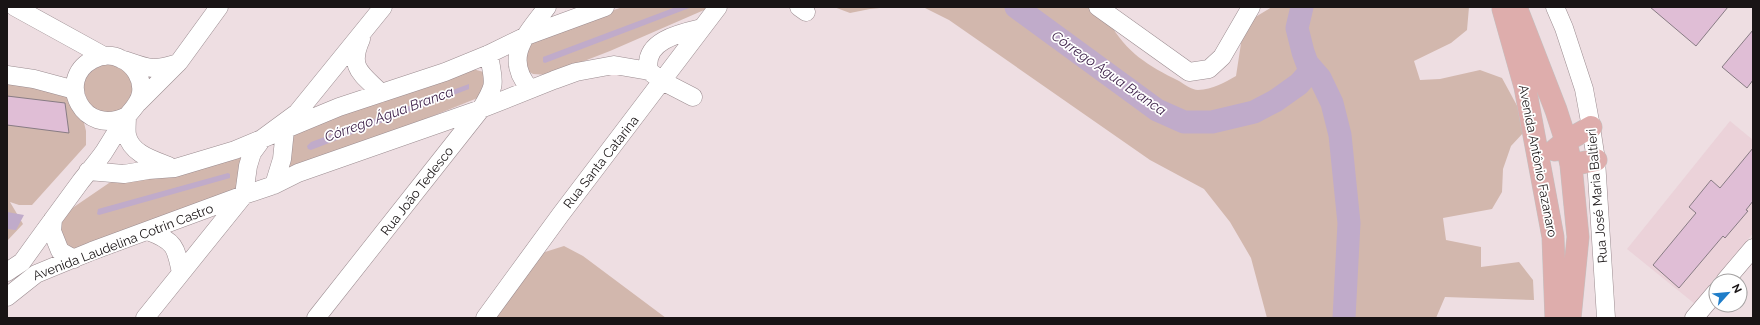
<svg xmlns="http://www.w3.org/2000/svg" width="1760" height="325" viewBox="0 0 1760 325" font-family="Raleway,sans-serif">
  <rect width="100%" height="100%" fill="#eedee2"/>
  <path fill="#ebd2d9" d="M1730 121 1753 140V233L1695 304 1627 249Z"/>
  <path fill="#d2b7ad" d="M623 7H711L610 51 548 75 533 74 526 70 523 44 540 34Z
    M834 7H890L870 9 850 13Z
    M923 7H1112L1109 22C1127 53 1147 65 1179 81 1184 84 1192 90 1198 90 1213 89 1224 83 1236 76L1242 37 1252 19 1272 7H1469L1467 30 1451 43 1414 61 1420 80 1440 79 1480 70 1502 78 1521 113 1524 132 1511 146 1503 169 1502 192 1492 209 1443 218 1446 240 1481 247V267L1519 262 1533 280 1534 300 1445 297 1436 318H1267L1251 258 1230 222 1204 189 1150 160 949 20Z
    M98 64 123 66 135 88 130 105 115 115 91 108C80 82 79 85 98 64Z
    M469 68 491 74 490 93 296 171 284 175 285 156 294 135 305 128Z
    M7 78 77 94 86 131V145L32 205H19L10 202 23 224 7 241Z
    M243 145 240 195 75 255 64 246 57 225 68 211 109 183Z
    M564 246 583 256 666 318H479L529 264 545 252Z"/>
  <path fill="#c0abca" d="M676 7H692L545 63 543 62V57Z
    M469 84V89L311 150 308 149 307 146 311 142Z
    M228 173 230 174V178L99 215 97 214 98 209Z
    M7 212 24 215 16 230 7 229Z"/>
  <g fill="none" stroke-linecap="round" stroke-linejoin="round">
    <path stroke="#c0abca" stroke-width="23" d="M1016 7 1157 110 1184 122H1212L1254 112 1275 101 1299 84 1312 69
      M1302 7 1297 28 1303 52 1307 63 1320 78 1332 103 1340 135 1349 223 1344 318"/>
  </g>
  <path fill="#e0bed6" stroke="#887c84" d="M1650 7H1728L1696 46Z
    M1753 30V80L1747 88 1722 67Z
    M7 96 65 103 69 133 7 125Z
    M1753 148V201L1746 210 1748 211 1725 238 1723 236 1679 288 1653 265 1696 213 1689 207 1711 180 1720 188Z"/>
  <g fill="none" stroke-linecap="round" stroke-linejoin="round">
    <g stroke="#9b8c90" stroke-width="19">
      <path id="minor" d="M15 7 104 56
        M799 7 806 12
        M1098 7 1189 72 1209 69 1222 57 1251 7
        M1555 7 1564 28 1584 89 1591 127 1596 160 1606 318
        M361 39C348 68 361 73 381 93
        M124 60C150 69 152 71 178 63
        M649 71C642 41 680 33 702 28
        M7 75 34 79 75 90
        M530 89C502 57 527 34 547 7
        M138 103 179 62 219 7
        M127 116C127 122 126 130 127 135 131 154 154 160 169 166
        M88 171 124 174 148 170 175 168 235 150 339 107 445 72 489 54 526 36 605 7
        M274 185 282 159 285 130
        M53 219 52 231 60 251 74 259
        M148 231C175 241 176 247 181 273
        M7 272 22 262C42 234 62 207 81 181 89 171 97 162 104 152 111 141 118 129 125 119 131 110 139 105 141 93 143 79 134 64 121 59 112 54 101 55 92 60 55 80 83 138 127 116
        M1725 281 1753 248
        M7 297 36 274 92 251 244 195 274 185 298 173 481 109 554 80 576 72 614 65 649 71 662 81 693 97
        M145 318 244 195 248 166 252 153 263 138 297 113 383 7
        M316 318 481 109C498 81 493 84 489 54
        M485 318 561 214 718 7
        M1694 318 1716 292"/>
    </g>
    <g stroke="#c3c2c2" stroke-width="23">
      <path id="major" d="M1516 7 1556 110 1566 141 1571 165 1578 237 1570 318
        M1503 9 1525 87 1553 237 1556 318
        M1555 150 1566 141 1591 127
        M1571 165 1596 160"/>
    </g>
    <use href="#minor" stroke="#fff" stroke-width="18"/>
    <use href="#major" stroke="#deadac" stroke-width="22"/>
  </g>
  <g text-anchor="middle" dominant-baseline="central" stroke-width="3.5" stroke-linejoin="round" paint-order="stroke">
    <g font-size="13" fill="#191415" stroke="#fff">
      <text transform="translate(1538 161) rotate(79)">Avenida Antônio Fazanaro</text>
      <text transform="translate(601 162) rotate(-52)">Rua Santa Catarina</text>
      <text transform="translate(417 191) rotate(-52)">Rua João Tedesco</text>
      <text transform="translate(1597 196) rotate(-95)">Rua José Maria Baltieri</text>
      <text transform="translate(123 242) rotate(-21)">Avenida Laudelina Cotrin Castro</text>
    </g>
    <g font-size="14" font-style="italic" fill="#3b1e47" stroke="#fff">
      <text transform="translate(1109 73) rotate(35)">Córrego Água Branca</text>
      <text transform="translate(389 114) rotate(-20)">Córrego Água Branca</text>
    </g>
  </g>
  <rect width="1760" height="325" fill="none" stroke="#191415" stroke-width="16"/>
  <g transform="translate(1728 293) rotate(63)"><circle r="19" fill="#ffffff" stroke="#a3a1a1"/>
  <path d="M0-3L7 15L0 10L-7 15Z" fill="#1f7dc9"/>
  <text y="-6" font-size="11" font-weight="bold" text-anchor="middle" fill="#191415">N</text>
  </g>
</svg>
